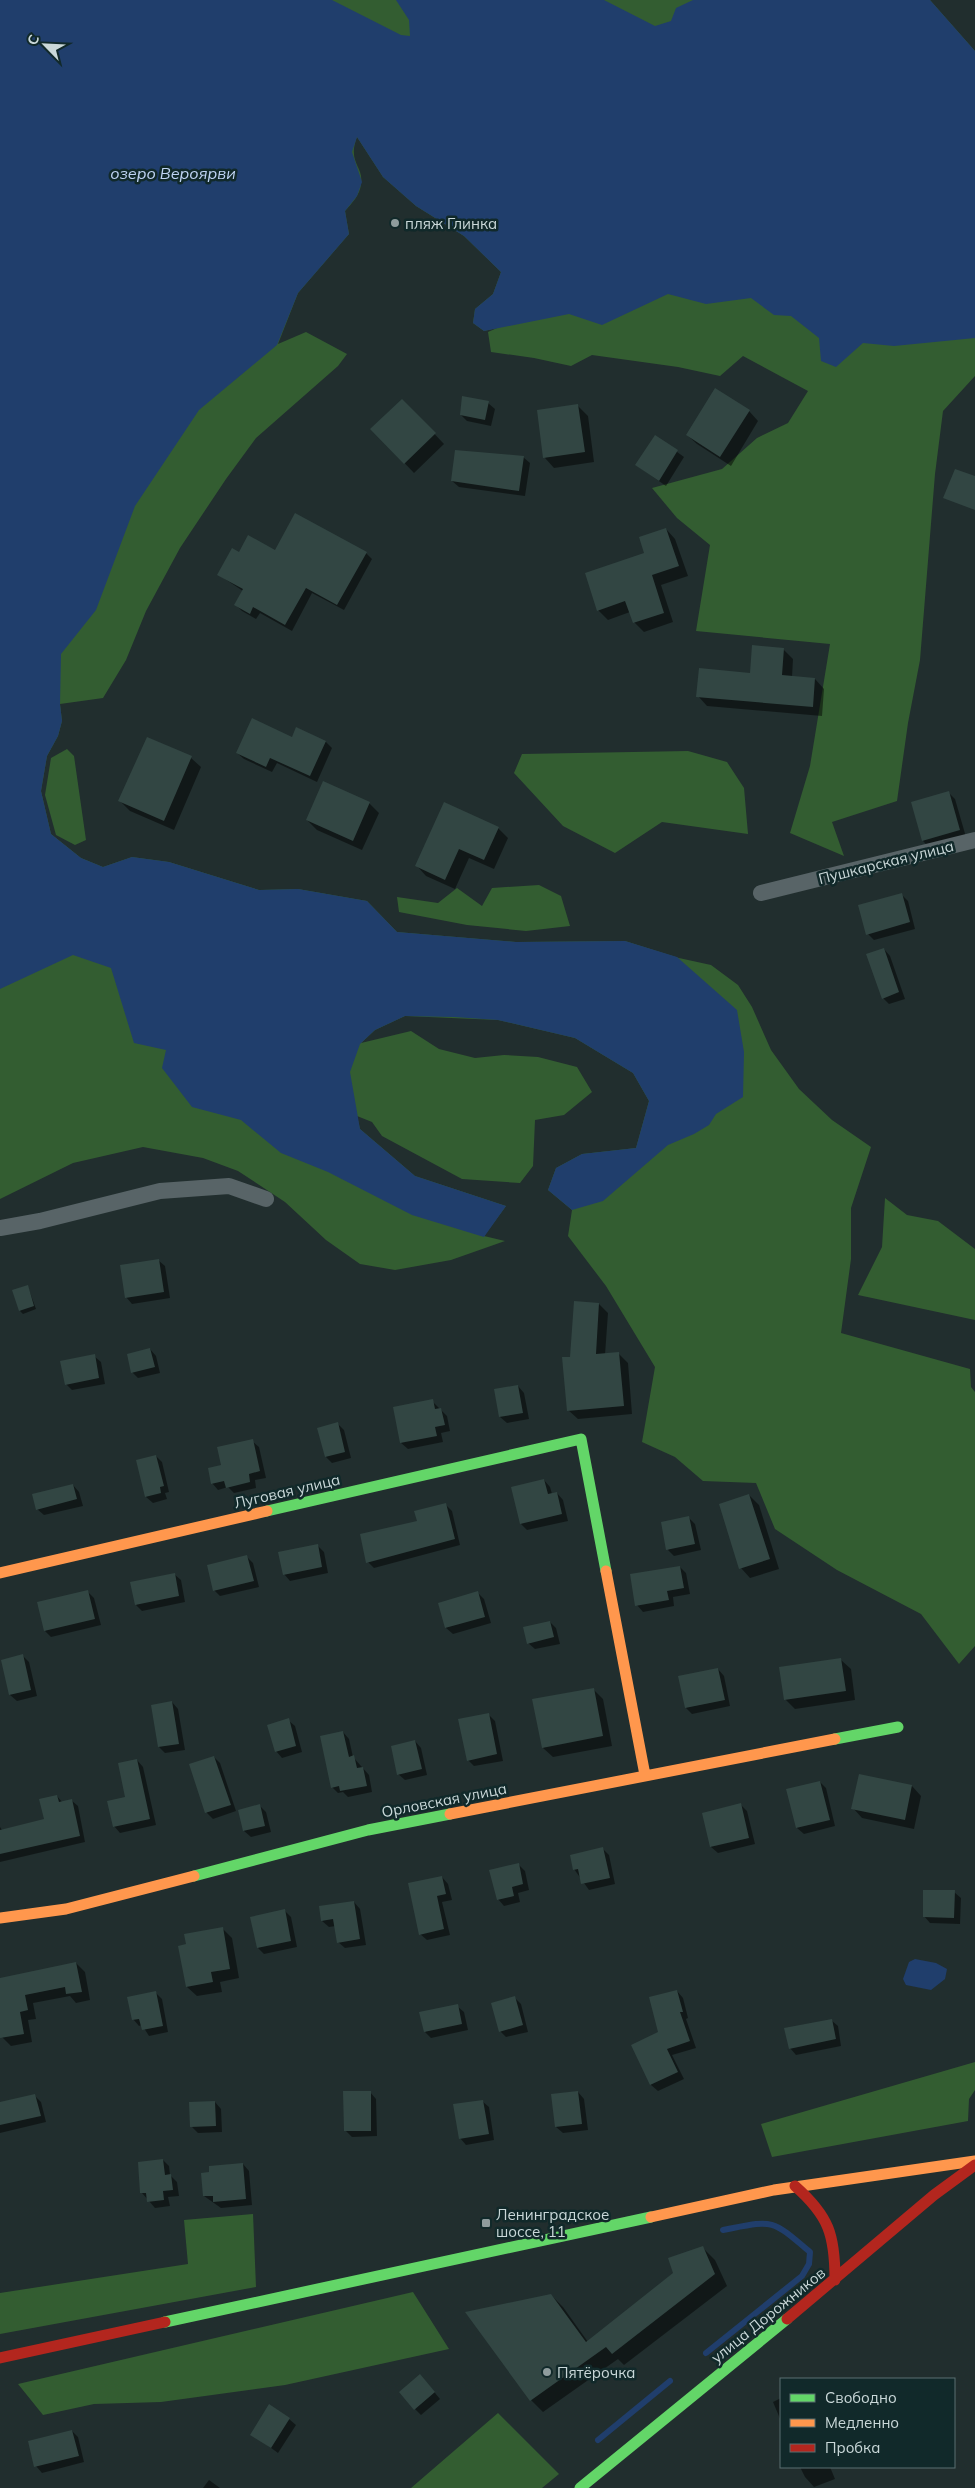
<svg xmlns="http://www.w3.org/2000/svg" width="975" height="2488" viewBox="0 0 975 2488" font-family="Mulish,sans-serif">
  <rect width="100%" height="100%" fill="#212e2e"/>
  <path fill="#335d31" d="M0 0H930L975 51V376L943 411 935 474 920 660 908 723 897 801 832 822 844 856 790 833 810 766 830 644 696 631 710 545 677 518 652 488 722 469 757 438 788 423 808 391 743 356 720 376 678 367 592 355 571 366 534 358 491 352 488 332 497 328 484 331 473 323 475 309 493 294 501 272 464 236 416 206 383 177 357 137C347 163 364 166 361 184 360 195 352 203 345 211L349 234 298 293 278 344 306 332 347 354 338 366 256 438 226 479 180 548 146 611 126 660 103 698 60 704 62 721 58 736 47 756 41 791 51 834 81 858 103 867 132 857 169 862 259 890 298 889 367 901 397 932 516 942 625 941 679 958 711 965 738 985 752 1007 771 1050 799 1089 832 1120 871 1147 851 1208V1259L841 1333 970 1369 971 1387 975 1392V1646L959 1664 921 1614 837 1570 775 1529 756 1483 703 1481 675 1457 642 1442 655 1367 606 1286 568 1236 572 1210 548 1190 556 1168 582 1154 636 1148 649 1101 633 1073 575 1038 498 1020 405 1016 375 1030 361 1043 411 1031 439 1049 475 1058 504 1055 538 1057 577 1067 592 1092 564 1115 535 1120 533 1166 520 1183 462 1179 382 1136 372 1122 357 1116 360 1129 415 1176 506 1206 484 1236 505 1241 451 1260 395 1270 360 1264 326 1240 285 1202 238 1171 203 1158 143 1147 73 1163 0 1199Z
    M67 749 74 756 86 840 75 845 56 835 45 795 51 758Z
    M688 751 727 762 744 788 748 834 662 822 615 853 563 826 514 773 522 754Z
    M539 885 561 896 570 926 526 931 467 925 399 912 397 897 438 903 457 888 482 906 492 888Z
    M885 1198 907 1215 938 1221 975 1249V1320L858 1295 882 1247Z
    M975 2062V2090L969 2099 968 2121 772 2157 761 2124Z
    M253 2214 256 2287 0 2334V2293L188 2264 184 2220Z
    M413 2292 449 2349 285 2385 161 2402 94 2404 43 2415 18 2384Z
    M498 2413 559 2474 542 2488H411Z"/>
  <path fill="#203e6c" d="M0 0H332L401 35 410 36 409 20 396 0H604L655 26 671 21 676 8 693 0H930L975 51V338L894 346 863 343 836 367 821 361 819 338 791 316 774 315 751 298 706 304 668 294 602 325 569 314 484 331 473 323 475 309 493 294 501 272 464 236 416 206 383 177 357 137 352 152 362 182 357 196 345 211 349 234 298 293 277 345 199 410 135 506 96 610 61 654 60 704 62 721 58 736 47 756 41 791 51 834 81 858 103 867 132 857 169 862 259 890 298 889 367 901 397 932 516 942 625 941 677 957 737 1010 744 1052 743 1097 716 1114 709 1125 694 1134 668 1145 603 1201 572 1210 548 1190 556 1168 582 1154 636 1148 649 1101 633 1073 575 1038 498 1020 454 1017 405 1016 375 1030 360 1044 350 1072 360 1129 415 1176 506 1206 484 1237 412 1215 328 1172 281 1153 241 1120 192 1107 162 1068 166 1050 134 1043 111 968 73 955 0 989Z
    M915 1959 936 1963 947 1969 945 1979 931 1990 906 1985 903 1979 909 1962Z"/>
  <path fill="#0007" d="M488 403 495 409 491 426 467 421 461 415Z
    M578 406 588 416 594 462 554 468 545 458Z
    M412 410 444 444 414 473 372 429Z
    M749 411 758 421 731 466 697 444 687 435Z
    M655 436 684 457 666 486 636 465Z
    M523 457 530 463 525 496 459 487 452 481Z
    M666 529 675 539 688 576 661 585 673 622 644 632 634 622 630 612 608 620 598 610Z
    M275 551 366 553 372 559 344 610 312 593 292 631 260 613 256 619 242 611 235 604 243 591 219 575 239 554Z
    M783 649 793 659 792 677 815 679 824 689 822 716 707 706 698 696 751 674Z
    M297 728 326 742 332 748 317 782 277 763 272 772 244 759 237 753 292 738Z
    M191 758 201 767 174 830 130 811 120 801Z
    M949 793 955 799 966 837 929 847 923 841Z
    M369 803 379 813 362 850 317 830 307 820Z
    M498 828 508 838 494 869 469 858 455 889 426 876 417 866Z
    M901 894 908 901 915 929 874 940 868 934Z
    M884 949 890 956 905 999 889 1004 883 998Z
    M158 1260 165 1266 170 1298 132 1304 126 1297Z
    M28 1287 36 1309 23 1314 20 1311Z
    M599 1304 608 1313 605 1355 619 1354 628 1363 632 1414 578 1419 568 1410 571 1358Z
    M150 1349 156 1356 160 1373 138 1378 132 1372Z
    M94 1356 101 1362 105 1384 72 1390 66 1384Z
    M518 1386 524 1393 529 1419 507 1423 500 1417 496 1390Z
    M432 1401 447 1416 450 1431 441 1433 443 1442 408 1449 401 1443Z
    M338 1424 344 1430 351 1458 332 1463 326 1457 319 1429Z
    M252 1441 259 1447 266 1478 255 1480 256 1488 234 1493 228 1487 218 1490 212 1483 222 1466Z
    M156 1456 162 1462 169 1492 165 1493 167 1499 153 1503 146 1497Z
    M544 1480 550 1487 552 1494 557 1493 563 1500 568 1521 527 1530 521 1524Z
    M73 1485 79 1492 83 1506 44 1515 37 1509Z
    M749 1495 759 1505 779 1569 750 1578 741 1568Z
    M446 1505 452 1511 460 1545 374 1568 368 1562 418 1522Z
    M689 1518 695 1524 701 1550 674 1556 668 1550Z
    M318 1546 324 1552 328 1573 290 1581 284 1574Z
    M247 1557 253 1563 259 1587 220 1596 214 1590Z
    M680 1567 686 1573 690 1594 673 1597 674 1606 643 1612 637 1605Z
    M174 1574 181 1580 185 1602 142 1611 136 1605Z
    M87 1591 94 1598 101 1625 51 1637 45 1631Z
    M478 1593 484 1599 491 1623 453 1634 446 1628 439 1604Z
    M550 1622 556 1628 560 1644 535 1649 528 1643Z
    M23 1656 29 1662 37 1696 17 1701 10 1695 2 1661Z
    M841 1660 851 1669 855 1700 795 1709 785 1699Z
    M718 1669 724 1676 730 1706 692 1714 686 1708Z
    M593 1689 603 1699 612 1746 553 1757 543 1748Z
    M172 1702 178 1709 185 1750 165 1753 159 1747Z
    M488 1714 495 1721 503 1761 474 1766 468 1760Z
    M288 1720 295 1726 302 1752 282 1758 276 1751Z
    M343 1732 349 1739 353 1757 369 1775 372 1792 348 1797 343 1792 338 1793 332 1787Z
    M415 1741 421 1748 427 1775 405 1780 398 1774Z
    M214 1757 220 1763 236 1811 213 1819 207 1813 191 1765Z
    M137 1760 143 1767 156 1825 120 1833 114 1826 127 1798Z
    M820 1782 826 1788 835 1826 804 1834 797 1828 788 1790Z
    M912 1786 921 1796 914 1829 862 1818 853 1808Z
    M57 1796 62 1802 71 1800 78 1806 85 1842 0 1862V1827L2 1830 45 1820Z
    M741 1805 747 1811 755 1844 718 1853 711 1847 703 1814Z
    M260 1806 266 1812 271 1832 251 1837 244 1831 240 1811Z
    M602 1848 609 1855 615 1884 589 1890 574 1869Z
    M518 1864 525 1871 529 1890 518 1893 520 1902 504 1906 498 1899Z
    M442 1877 448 1884 452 1900 442 1902 450 1935 427 1940 420 1934Z
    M954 1892 961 1898 960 1924 930 1923 924 1916Z
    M354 1902 360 1909 366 1945 345 1948 338 1942 336 1926 329 1927 322 1921Z
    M285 1911 291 1917 297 1947 264 1954 258 1948Z
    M222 1928 232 1938 239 1978 220 1982 222 1992 197 1996 187 1987 188 1945Z
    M76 1963 85 1972 90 2000 76 2003 70 1996 33 2003 36 2019 28 2020 32 2042 11 2046 2 2037 0 2028V1979Z
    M677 1991 683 1998 688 2018 686 2019 696 2048 672 2055 684 2079 658 2091 651 2085 633 2046 659 2033Z
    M156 1993 162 1999 168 2032 149 2036 142 2025 139 2026 133 2019Z
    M515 1998 521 2004 528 2032 506 2037 500 2031Z
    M457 2006 464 2012 468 2030 431 2038 425 2032Z
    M831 2020 838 2026 841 2046 796 2055 790 2048Z
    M370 2092 376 2099 377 2136 352 2137 345 2130Z
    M578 2092 584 2099 588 2130 563 2133 556 2127Z
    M35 2096 41 2102 46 2122 0 2133V2104Z
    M482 2101 489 2107 494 2140 466 2145 460 2138Z
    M215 2102 221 2109 222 2132 198 2133 192 2127Z
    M163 2160 169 2166 170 2175 177 2182 179 2196 168 2197 170 2206 155 2208 142 2193Z
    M243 2164 249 2171 252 2205 221 2208 204 2196Z
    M703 2248 715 2260 727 2286 624 2365 618 2359 543 2412 531 2400 468 2312 551 2295 563 2307 588 2342 675 2274Z
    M426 2382 440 2399 421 2415 415 2409Z
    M781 2398V2421L773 2402Z
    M289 2419 296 2425 278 2453 252 2434Z
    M72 2431 78 2437 84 2462 42 2473 36 2466Z
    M800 2467H830L835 2479 814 2487 805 2477Z
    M209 2480 220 2488H203Z"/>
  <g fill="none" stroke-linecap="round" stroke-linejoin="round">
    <path stroke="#203e6c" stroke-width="6" d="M706 2353 802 2276 809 2264 810 2252C770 2218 774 2220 723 2230
      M598 2440 670 2381"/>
  </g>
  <path fill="#324643" d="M715 388 750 410 720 457 686 435Z
    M462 396 489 401 485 420 460 415Z
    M402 399 436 433 404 464 370 429Z
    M578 404 585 452 543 458 537 410Z
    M655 435 678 450 659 481 635 465Z
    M455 450 524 456 519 491 451 481Z
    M955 469 975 476V510L943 498Z
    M295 513 367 552 337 605 306 588 285 625 253 607 250 614 234 605 243 589 217 575 232 548 239 552 248 535 275 550Z
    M666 528 679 566 652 575 664 613 633 623 625 601 597 611 585 573 644 553 639 537Z
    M752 645 784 648 782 675 815 678 813 707 696 697 699 668 750 673Z
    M252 718 292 737 296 727 326 741 310 776 270 758 266 767 236 753Z
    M147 737 192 756 164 821 118 801Z
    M323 781 370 802 353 841 306 820Z
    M949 791 960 830 922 841 911 802Z
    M444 802 499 827 484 860 459 849 445 880 415 866Z
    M902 893 910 922 866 935 858 905Z
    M884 948 899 992 882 999 866 954Z
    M159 1259 164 1292 125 1298 120 1265Z
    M28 1285 34 1306 19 1311 12 1290Z
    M574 1301 599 1303 596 1354 619 1352 624 1406 567 1411 562 1357H570Z
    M150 1348 155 1367 131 1373 127 1354Z
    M95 1354 99 1378 65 1385 60 1361Z
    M518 1385 523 1413 499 1417 494 1389Z
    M433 1399 435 1409 441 1408 445 1425 435 1427 437 1436 400 1443 393 1407Z
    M338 1422 345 1452 325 1457 317 1428Z
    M253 1439 260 1471 249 1474 250 1482 226 1488 224 1481 211 1484 208 1468 221 1465 217 1447Z
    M156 1455 164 1486 160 1487 161 1493 145 1497 136 1460Z
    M544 1479 548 1494 557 1492 562 1514 520 1524 511 1487Z
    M73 1484 77 1499 36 1510 32 1494Z
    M749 1494 770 1559 739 1569 719 1504Z
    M446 1503 455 1539 366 1563 360 1534 417 1521 414 1511Z
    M689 1516 695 1544 666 1550 661 1522Z
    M318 1544 322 1567 283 1575 278 1552Z
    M247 1555 254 1581 213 1591 207 1565Z
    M680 1566 684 1588 667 1591 669 1600 635 1606 630 1574Z
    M175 1573 179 1596 135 1605 130 1582Z
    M88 1590 95 1619 44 1631 37 1602Z
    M478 1591 485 1617 445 1628 438 1603Z
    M550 1621 554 1637 527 1644 523 1627Z
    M23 1654 31 1690 9 1695 1 1660Z
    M841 1658 846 1691 784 1700 779 1667Z
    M718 1668 725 1700 685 1708 678 1676Z
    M594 1688 603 1736 542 1748 532 1699Z
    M172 1701 179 1744 158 1747 151 1705Z
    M489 1713 497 1754 467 1761 458 1719Z
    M289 1718 296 1746 275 1752 267 1725Z
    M343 1731 349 1757 354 1755 357 1768 363 1767 367 1786 340 1791 339 1786 331 1788 320 1736Z
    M415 1740 422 1769 397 1775 391 1746Z
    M214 1756 231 1805 205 1813 189 1764Z
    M137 1759 150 1819 113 1827 107 1801 125 1797 118 1763Z
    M859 1774 912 1785 905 1820 851 1809Z
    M820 1781 830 1820 796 1828 786 1789Z
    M57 1795 59 1802 72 1799 80 1836 0 1854V1830L44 1819 39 1799Z
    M741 1803 749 1838 710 1847 702 1813Z
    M260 1804 265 1826 243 1831 238 1810Z
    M603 1847 610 1878 581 1884 578 1869 573 1870 570 1855Z
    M519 1863 523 1884 512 1887 514 1896 497 1900 489 1870Z
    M442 1876 446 1894 437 1896 444 1929 419 1935 408 1883Z
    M923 1890H955L954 1918 923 1917Z
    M354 1901 360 1939 337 1943 333 1919 321 1921 319 1906Z
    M285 1909 291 1941 257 1948 250 1917Z
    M223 1927 230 1969 211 1972 213 1982 186 1987 178 1946 186 1944 184 1934Z
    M76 1962 82 1992 66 1994 65 1987 25 1995 28 2010 20 2012 24 2034 0 2038V1978Z
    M677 1990 683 2012H680L690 2041 667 2049 678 2072 650 2085 631 2045 658 2032 649 1997Z
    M156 1991 163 2026 142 2030 139 2019 132 2020 127 1997Z
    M515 1996 523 2025 499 2032 491 2003Z
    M458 2004 462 2024 424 2032 419 2012Z
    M832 2019 836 2039 789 2049 784 2028Z
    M343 2091H371V2131H344Z
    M578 2091 582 2124 555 2127 551 2094Z
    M35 2094 41 2116 0 2125V2102Z
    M483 2100 489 2134 459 2139 453 2104Z
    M215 2101 216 2126 190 2127 189 2102Z
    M163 2159 165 2175 171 2174 173 2190 163 2191 164 2200 147 2202 146 2193H140L138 2162Z
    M243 2163 246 2199 213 2202V2196H203L201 2173 209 2172V2166Z
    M703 2246 715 2274 612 2354 606 2347 530 2401 465 2312 551 2294 586 2342 673 2273 668 2258Z
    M420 2374 435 2392 414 2410 399 2392Z
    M269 2404 290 2418 271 2448 250 2435Z
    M72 2430 79 2456 34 2467 28 2441Z"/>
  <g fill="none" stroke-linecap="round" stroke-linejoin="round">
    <path stroke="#586467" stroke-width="16" d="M761 893 975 840
      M0 1228 40 1221 160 1191 229 1186 266 1199"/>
    <path stroke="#63d668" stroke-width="11" d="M267 1511 581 1439 606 1571
      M835 1739 898 1727
      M194 1876 368 1830 450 1814
      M165 2322 651 2217
      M580 2488 787 2319"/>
    <path stroke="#ff974d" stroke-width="11" d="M606 1571 645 1775
      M0 1573 267 1511
      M450 1814 835 1739
      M0 1918 66 1909 194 1876
      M651 2217 774 2190 975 2161"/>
    <path stroke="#b3261e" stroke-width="11" d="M795 2186C829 2216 835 2235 835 2280
      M787 2319 934 2195 975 2165
      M0 2358 165 2322"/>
  </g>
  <g fill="#8f9c9d" stroke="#11292a" stroke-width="2">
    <circle cx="395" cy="223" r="5"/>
    <rect x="481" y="2218" width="10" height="10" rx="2.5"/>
    <circle cx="547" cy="2372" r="5"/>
  </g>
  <g text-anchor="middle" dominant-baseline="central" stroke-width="5" stroke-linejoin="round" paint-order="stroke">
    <g font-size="15" fill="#cad8d9" stroke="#11292a" text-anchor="start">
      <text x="405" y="223">пляж Глинка</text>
      <text x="496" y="2214">Ленинградское<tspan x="496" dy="17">шоссе, 11</tspan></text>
      <text x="557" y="2372">Пятёрочка</text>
    </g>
    <g font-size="15" fill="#cad8d9" stroke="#11292a">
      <text transform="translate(886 862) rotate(-14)">Пушкарская улица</text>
      <text transform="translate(287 1491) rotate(-13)">Луговая улица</text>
      <text transform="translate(444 1800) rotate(-11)">Орловская улица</text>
      <text transform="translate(768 2315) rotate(-39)">улица Дорожников</text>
    </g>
    <g font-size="16" font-style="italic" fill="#bfd4f4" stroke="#11292a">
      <text x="173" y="173">озеро Вероярви</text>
    </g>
  </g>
  <rect x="780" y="2378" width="175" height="90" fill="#11292a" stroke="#5b6f70"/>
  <rect x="790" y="2394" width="25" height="8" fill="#63d668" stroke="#5b6f70"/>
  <text x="825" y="2403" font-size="15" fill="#cad8d9">Свободно</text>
  <rect x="790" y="2419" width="25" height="8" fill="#ff974d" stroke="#5b6f70"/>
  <text x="825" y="2428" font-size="15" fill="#cad8d9">Медленно</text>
  <rect x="790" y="2444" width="25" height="8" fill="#b3261e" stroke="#5b6f70"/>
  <text x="825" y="2453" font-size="15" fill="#cad8d9">Пробка</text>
  <g transform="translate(45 45) rotate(294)" stroke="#11292a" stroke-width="4" paint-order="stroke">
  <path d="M0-4L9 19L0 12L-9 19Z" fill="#cad8d9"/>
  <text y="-8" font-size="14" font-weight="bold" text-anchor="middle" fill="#cad8d9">С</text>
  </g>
</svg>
